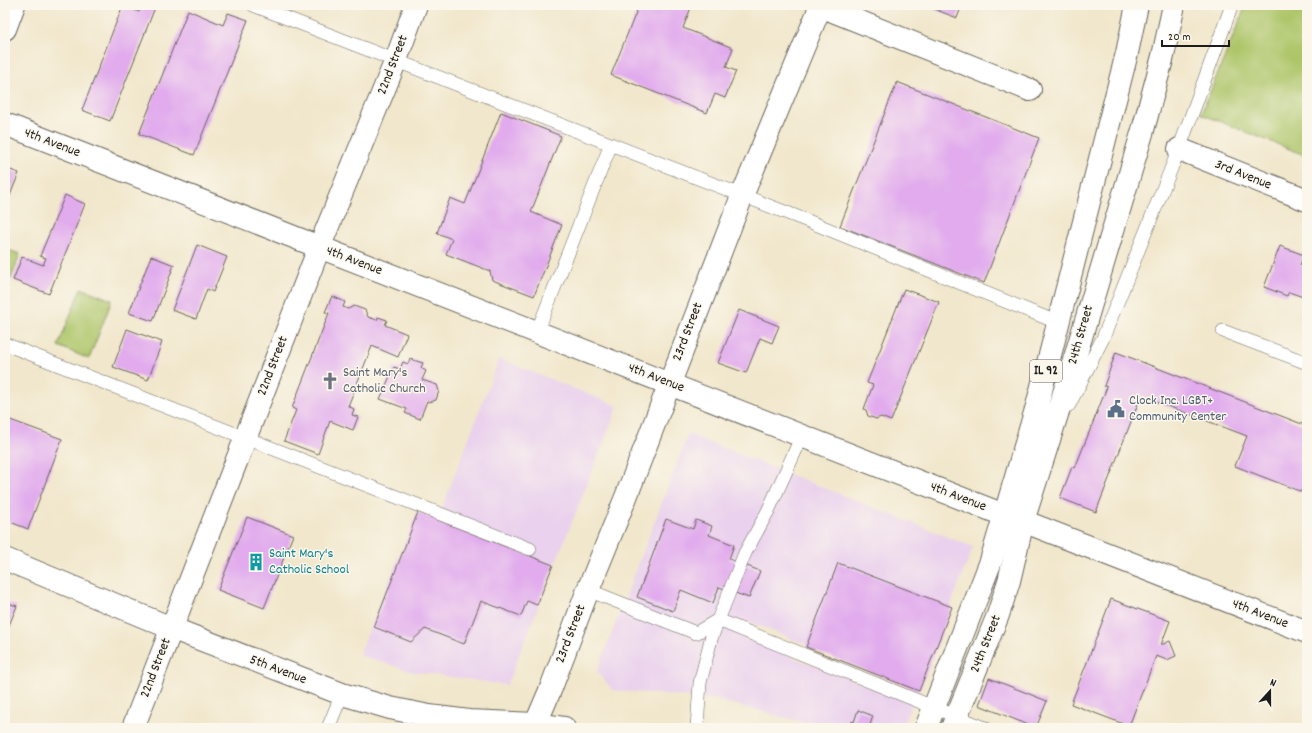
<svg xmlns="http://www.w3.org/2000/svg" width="1312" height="733" viewBox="0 0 1312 733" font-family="Dekko,sans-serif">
  <rect width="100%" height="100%" fill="#fbf7ec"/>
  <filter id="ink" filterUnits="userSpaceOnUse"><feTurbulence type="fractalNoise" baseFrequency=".025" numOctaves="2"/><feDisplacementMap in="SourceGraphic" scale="8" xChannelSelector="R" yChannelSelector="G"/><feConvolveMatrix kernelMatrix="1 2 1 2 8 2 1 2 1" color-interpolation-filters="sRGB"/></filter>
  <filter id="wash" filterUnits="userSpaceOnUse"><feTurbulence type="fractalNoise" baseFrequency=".012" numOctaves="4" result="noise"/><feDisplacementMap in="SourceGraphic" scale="16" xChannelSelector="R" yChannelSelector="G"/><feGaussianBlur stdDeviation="0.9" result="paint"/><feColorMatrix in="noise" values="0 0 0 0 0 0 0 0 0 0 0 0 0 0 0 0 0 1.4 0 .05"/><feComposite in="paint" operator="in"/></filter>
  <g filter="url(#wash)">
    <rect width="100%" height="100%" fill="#f1e7cc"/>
    <path fill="#ead1ed" d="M499 359 618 406 507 685 410 671 359 655 417 512 438 519Z
      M688 434 973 547 919 689 745 620 738 636 912 703 902 728H816L799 721 713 699 613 690 597 672Z"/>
    <path fill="#aec66b" stroke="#657144" d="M1246 5H1307V156L1201 114Z
      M5 249 20 254 11 279 5 277Z
      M81 288 112 300 89 359 58 346Z"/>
    <g id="blocks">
      <path fill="#e1abed" d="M123 5 139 12 142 5H156L110 121 82 110Z
        M639 5H692L683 28 733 48 726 67 736 71 725 98 715 94 707 113 611 75Z
        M924 5H962L957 18Z
        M188 10 223 25 228 13 248 20 194 155 139 134Z
        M897 82 1039 138 984 283 840 226Z
        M501 112 561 136 531 212 562 225 534 296 492 280 490 271 446 254 452 239 437 233 450 198 465 204Z
        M5 168 19 173 5 208Z
        M65 195 85 204 49 294 13 280 22 257 43 265 46 258 40 256Z
        M197 245 227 257 213 292 207 289 196 319 172 310Z
        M1280 246 1304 255 1300 265 1307 268V304L1304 303 1306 298 1289 292 1287 296 1264 287Z
        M151 256 174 265 153 321 129 313Z
        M904 289 939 302 891 421 881 417 876 419 868 416 866 410 864 409 873 385 867 383Z
        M332 296 345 302 343 307 348 309 354 306 365 310 368 317 377 320 378 317 387 320 385 325 407 334 398 357 372 346 348 406 354 409 352 415 358 417 353 430 330 421 318 454 284 441 296 410 292 408 329 313 325 312Z
        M739 310 779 326 772 343 760 338 746 373 718 363Z
        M127 329 162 342 148 380 113 367Z
        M1116 352 1307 426V494L1235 466 1247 436 1141 396 1096 512 1060 498 1072 467 1075 468 1107 387 1104 386Z
        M410 359 423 363 421 368 426 371 422 380 437 385 439 391 436 400 429 402 427 401 420 419 405 413 407 409 380 399 394 367 400 369 403 362 408 364Z
        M5 418 62 439 28 529 5 520Z
        M418 512 553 565 537 605 527 601 521 616 481 601 464 644 425 629 411 642 374 627Z
        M247 517 293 535 264 608 218 590Z
        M666 519 693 529 696 520 712 526 709 535 734 545 729 559 760 571 749 598 719 587 713 603 681 590 673 611 637 597Z
        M838 563 952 607 919 691 806 647Z
        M1111 599 1170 621 1161 645 1170 641 1176 656 1167 660 1156 656 1129 726 1071 704Z
        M5 602 17 606 5 635Z
        M989 678 1047 701 1036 728 979 705Z
        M858 710 873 716 870 725 879 728H850L852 721 854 722Z"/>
    </g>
  </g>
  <g filter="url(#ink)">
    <use href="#blocks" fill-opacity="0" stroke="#67635a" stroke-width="1"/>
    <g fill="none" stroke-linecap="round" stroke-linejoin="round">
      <g stroke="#67635a" stroke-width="14">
        <path id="service" d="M253 5 808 221 1059 323
          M1223 331 1307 363
          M537 332 611 144
          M5 344 530 549
          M1069 405 1103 338 1179 149 1232 5
          M588 590 696 633 718 620 745 553 768 511 802 436
          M328 728 342 694
          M697 728 700 683 711 639 718 620 985 728"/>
      </g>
      <g stroke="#67635a" stroke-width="24">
        <path id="minor" d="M5 29 14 5
          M1179 149 1307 200
          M133 728 319 248 396 60 416 5
          M534 728 551 688 588 590 626 497 742 196 821 5"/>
      </g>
      <g stroke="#67635a" stroke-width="24">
        <path id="tertiary" d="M818 5 1030 90"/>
      </g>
      <g stroke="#67635a" stroke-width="24">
        <path id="secondary" d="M5 124 1004 515 1023 521 1009 581 998 615 952 728
          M5 559 171 628 342 694 390 708 429 716 469 721 535 724 564 728"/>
      </g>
      <g stroke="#67635a" stroke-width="24">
        <path id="primary" d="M1174 5 1163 56 1143 130 1070 374 1023 521 1307 632
          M926 728 991 561 1037 406 1127 53 1137 5"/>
      </g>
      <use href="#service" stroke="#fff" stroke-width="13"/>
      <use href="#minor" stroke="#fff" stroke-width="22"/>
      <use href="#tertiary" stroke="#fff" stroke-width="22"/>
      <use href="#secondary" stroke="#fff" stroke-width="22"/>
      <use href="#primary" stroke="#fff" stroke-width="22"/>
    </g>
  </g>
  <defs>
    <g id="church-bare" transform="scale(1.38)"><path d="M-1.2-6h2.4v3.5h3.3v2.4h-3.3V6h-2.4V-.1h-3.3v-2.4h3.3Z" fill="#6b7280" stroke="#fbf7ec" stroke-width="2.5" paint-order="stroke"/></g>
    <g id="civic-bare" transform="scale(1.38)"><path d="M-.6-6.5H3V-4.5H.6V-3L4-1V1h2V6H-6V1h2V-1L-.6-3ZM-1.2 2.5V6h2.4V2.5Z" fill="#5c6f8a" stroke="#fbf7ec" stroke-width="2.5" paint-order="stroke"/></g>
    <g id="building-bare" transform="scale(1.38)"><path d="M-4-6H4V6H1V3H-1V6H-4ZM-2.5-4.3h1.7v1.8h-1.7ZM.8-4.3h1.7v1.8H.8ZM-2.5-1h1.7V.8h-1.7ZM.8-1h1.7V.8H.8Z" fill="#0f9aa8" stroke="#fbf7ec" stroke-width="2.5" paint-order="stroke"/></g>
  </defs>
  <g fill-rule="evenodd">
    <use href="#church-bare" x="330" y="381"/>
    <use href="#civic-bare" x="1116" y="409"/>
    <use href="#building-bare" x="256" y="562"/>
  </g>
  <g text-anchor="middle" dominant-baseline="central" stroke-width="3" stroke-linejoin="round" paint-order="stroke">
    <rect fill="#fbf7ec" stroke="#5f5e5a" stroke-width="1" x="1030" y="360" width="32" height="22" rx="3"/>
    <g font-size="13" font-weight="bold" fill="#1c1c1c">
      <text x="1046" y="371">IL 92</text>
    </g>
    <g font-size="14" fill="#1c1c1c" stroke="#fbf7ec">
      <text transform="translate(393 65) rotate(-69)">22nd Street</text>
      <text transform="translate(52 143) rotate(21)">4th Avenue</text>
      <text transform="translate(1243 175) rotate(22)">3rd Avenue</text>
      <text transform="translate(354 261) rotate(21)">4th Avenue</text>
      <text transform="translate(688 332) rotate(-69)">23rd Street</text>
      <text transform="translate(1081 335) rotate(-74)">24th Street</text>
      <text transform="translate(273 366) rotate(-69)">22nd Street</text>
      <text transform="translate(656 378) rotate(21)">4th Avenue</text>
      <text transform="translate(958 497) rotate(21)">4th Avenue</text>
      <text transform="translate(1260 614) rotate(21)">4th Avenue</text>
      <text transform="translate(571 634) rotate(-69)">23rd Street</text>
      <text transform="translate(986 644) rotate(-68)">24th Street</text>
      <text transform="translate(156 668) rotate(-69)">22nd Street</text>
      <text transform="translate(278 670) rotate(21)">5th Avenue</text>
    </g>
    <g font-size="14" fill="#5b616d" stroke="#fbf7ec" text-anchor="start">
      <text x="343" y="373">Saint Mary's<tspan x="343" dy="16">Catholic Church</tspan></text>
    </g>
    <g font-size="14" fill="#4e5e75" stroke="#fbf7ec" text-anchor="start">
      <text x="1129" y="401">Clock Inc. LGBT+<tspan x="1129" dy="16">Community Center</tspan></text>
    </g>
    <g font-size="14" fill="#0d838f" stroke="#fbf7ec" text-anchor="start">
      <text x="269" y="554">Saint Mary's<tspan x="269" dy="16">Catholic School</tspan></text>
    </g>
  </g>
  <rect width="1312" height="733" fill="none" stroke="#fbf7ec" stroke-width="20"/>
  <g transform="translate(1270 691) rotate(21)" stroke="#fbf7ec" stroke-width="3" paint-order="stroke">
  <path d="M0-3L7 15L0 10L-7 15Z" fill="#1c1c1c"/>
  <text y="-6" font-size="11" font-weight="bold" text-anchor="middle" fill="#1c1c1c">N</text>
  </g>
  <path d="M1162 40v6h67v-6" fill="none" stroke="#1c1c1c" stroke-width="2"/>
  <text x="1168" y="40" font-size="12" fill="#1c1c1c" stroke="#fbf7ec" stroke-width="3" paint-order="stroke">20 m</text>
</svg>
